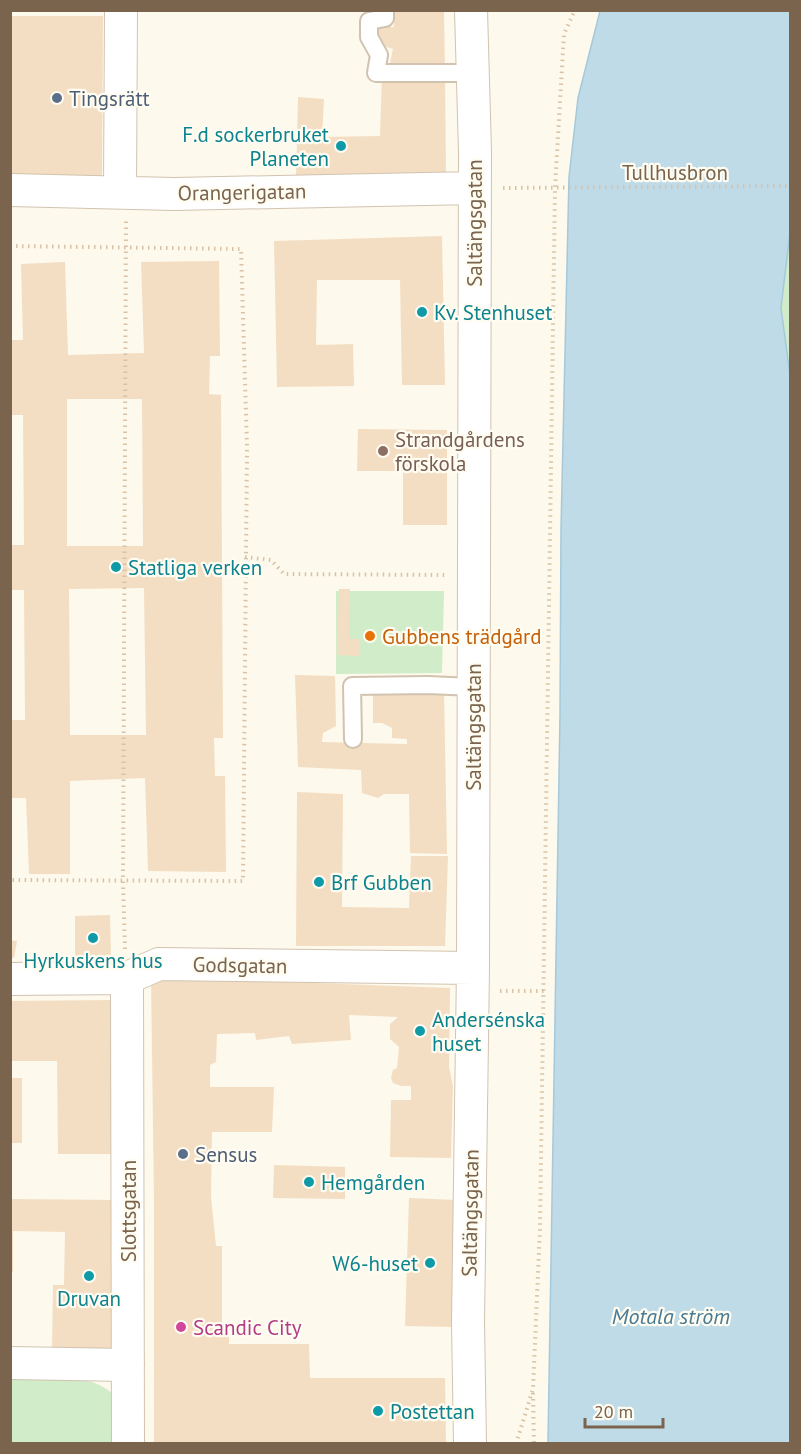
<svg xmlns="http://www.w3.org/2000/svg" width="801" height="1454" viewBox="0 0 801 1454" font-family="'PT Sans',sans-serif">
  <rect width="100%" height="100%" fill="#fdf9ec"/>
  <path fill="#d1ecc9" d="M790 232V375L781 308Z
    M336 591H444L442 673 336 674Z
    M11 1376C38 1377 103 1371 117 1401 121 1409 118 1434 118 1443L11 1444Z"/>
  <path fill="#bfdbe8" stroke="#a5c9da" stroke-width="1.5" d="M600 11H790V232L781 308 790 375V1443H548L560 715 561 529 569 177 578 98Z"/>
  <path fill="#f3dec3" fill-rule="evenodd" d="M394 10H444L445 72 389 68 393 49 380 45 376 38V27H394Z
    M10 16H103L102 181 10 180Z
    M382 75 445 78 446 175 296 177 298 97 324 99 322 137 380 136Z
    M442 236 445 385H402L400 280H317L316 345 353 344 354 386 277 387 274 241Z
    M219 261 220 356H210L209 394 221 395 223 738H214L215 776H225L226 872 148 871 145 778 70 781V874H29L26 798H10V720H25L24 590H10V545H24L23 415H10V340H23L21 264 65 262 68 355 144 353 141 262ZM67 399H142L143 546H67ZM144 588 146 735H70L69 589Z
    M358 429 447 430V525H403V471H357Z
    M339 589H350L349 639H359V656L337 655Z
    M295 675 335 676 336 726 323 733 322 742 407 744V739L392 738V728L382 723H373V688L444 690 447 854 410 853 409 794H384L378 798 362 793 361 770 298 767Z
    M297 792 343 794 342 907 409 908 411 856H448L445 946H296Z
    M110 915 111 961 75 960V916Z
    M10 940 17 941 14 958 10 957Z
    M151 977 450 988 449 1067 453 1086 451 1158 390 1157 391 1100H411V1086H401L393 1083 391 1078 393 1070 397 1068 399 1047 390 1039V1024L398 1017 349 1015 351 1040 292 1044 289 1036 256 1040 255 1033 217 1034 216 1062 210 1065V1087H274L272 1132H212L211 1197 216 1246H222V1336H229V1344H309L310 1378H445L446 1444H154V1200Z
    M112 1000 113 1154H58L57 1061H10V1001Z
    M10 1078H22V1143H10Z
    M274 1165 345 1167V1199L273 1198Z
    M409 1198 456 1200 452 1327 405 1326Z
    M10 1199 116 1200 114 1351 52 1350 53 1285H64L65 1232 13 1231V1272H10Z"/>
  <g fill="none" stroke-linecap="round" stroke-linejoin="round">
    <g stroke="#d1c3b0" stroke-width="20">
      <path id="service" d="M385 10V18L369 21V37L379 55 376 73H473
        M353 739 352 686 428 685 473 687"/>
    </g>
    <g stroke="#d1c3b0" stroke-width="34">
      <path id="minor" d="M10 190 174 194 474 188
        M120 191 121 10
        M127 978 128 1444
        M10 979 127 978 159 964 473 968
        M10 1363 128 1365
        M470 1444 468 1322 473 968 475 152 471 10"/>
    </g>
    <path stroke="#d9c2a5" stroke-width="4" stroke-dasharray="1.5 4.5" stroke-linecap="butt" d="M503 188 790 186
      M10 246 241 249 247 447 243 881 10 880
      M245 557 271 560 284 574 446 575
      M125 949 123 882 126 219
      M500 991H545
      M533 1393 534 1444
      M516 1444 533 1389 540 1228 555 187 564 34 575 10"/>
    <use href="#service" stroke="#fff" stroke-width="16"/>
    <use href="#minor" stroke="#fff" stroke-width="32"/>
  </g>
  <g fill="#5c6f8a" stroke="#fffcf2" stroke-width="2">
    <circle cx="57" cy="98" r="6"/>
    <circle cx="183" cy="1154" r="6"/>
  </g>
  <g fill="#0f9aa8" stroke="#fffcf2" stroke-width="2">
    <circle cx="341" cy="146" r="6"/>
    <circle cx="422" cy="312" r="6"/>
    <circle cx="116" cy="567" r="6"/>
    <circle cx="319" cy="882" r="6"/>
    <circle cx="93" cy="938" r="6"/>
    <circle cx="420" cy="1031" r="6"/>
    <circle cx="309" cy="1182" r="6"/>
    <circle cx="430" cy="1263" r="6"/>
    <circle cx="89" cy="1276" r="6"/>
    <circle cx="378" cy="1411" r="6"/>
  </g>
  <circle fill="#8d6e63" stroke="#fffcf2" stroke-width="2" cx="383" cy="451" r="6"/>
  <circle fill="#e8710a" stroke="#fffcf2" stroke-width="2" cx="370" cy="636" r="6"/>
  <circle fill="#d1479c" stroke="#fffcf2" stroke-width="2" cx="181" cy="1327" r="6"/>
  <g text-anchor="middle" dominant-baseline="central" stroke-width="4.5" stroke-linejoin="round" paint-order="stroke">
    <g font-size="21" fill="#4e5e75" stroke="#fffcf2" text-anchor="start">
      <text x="69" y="98">Tingsrätt</text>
      <text x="195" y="1154">Sensus</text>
    </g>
    <g font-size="21" fill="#0d838f" stroke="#fffcf2" text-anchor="start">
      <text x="329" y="134" text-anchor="end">F.d sockerbruket<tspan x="329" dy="24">Planeten</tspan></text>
      <text x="434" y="312">Kv. Stenhuset</text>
      <text x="128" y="567">Statliga verken</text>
      <text x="331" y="882">Brf Gubben</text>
      <text x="93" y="960" text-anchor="middle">Hyrkuskens hus</text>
      <text x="432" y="1019">Andersénska<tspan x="432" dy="24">huset</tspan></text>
      <text x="321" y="1182">Hemgården</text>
      <text x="418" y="1263" text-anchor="end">W6-huset</text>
      <text x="89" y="1298" text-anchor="middle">Druvan</text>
      <text x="390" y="1411">Postettan</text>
    </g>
    <g font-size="21" fill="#7a644d" stroke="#fffcf2">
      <text x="675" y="172">Tullhusbron</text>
      <text transform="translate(242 192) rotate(-1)">Orangerigatan</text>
      <text transform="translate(474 223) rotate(-90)">Saltängsgatan</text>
      <text transform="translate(473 727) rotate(-90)">Saltängsgatan</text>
      <text transform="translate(240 965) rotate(1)">Godsgatan</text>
      <text transform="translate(128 1211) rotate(-90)">Slottsgatan</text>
      <text transform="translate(470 1213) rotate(-89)">Saltängsgatan</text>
    </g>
    <g font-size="21" fill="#785e54" stroke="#fffcf2" text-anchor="start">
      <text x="395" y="439">Strandgårdens<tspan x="395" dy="24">förskola</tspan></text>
    </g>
    <g font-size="21" fill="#c56008" stroke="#fffcf2" text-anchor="start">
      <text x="382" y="636">Gubbens trädgård</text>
    </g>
    <g font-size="21" fill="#b23c85" stroke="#fffcf2" text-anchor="start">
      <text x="193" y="1327">Scandic City</text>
    </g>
    <g font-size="22" font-style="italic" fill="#497b94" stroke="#fffcf2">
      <text x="671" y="1316">Motala ström</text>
    </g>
  </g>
  <rect width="801" height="1454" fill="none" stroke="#7a644d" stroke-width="24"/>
  <path d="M585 1418v9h78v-9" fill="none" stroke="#7a644d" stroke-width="3"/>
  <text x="594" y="1418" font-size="18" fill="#7a644d" stroke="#fffcf2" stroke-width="4.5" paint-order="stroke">20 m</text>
</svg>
